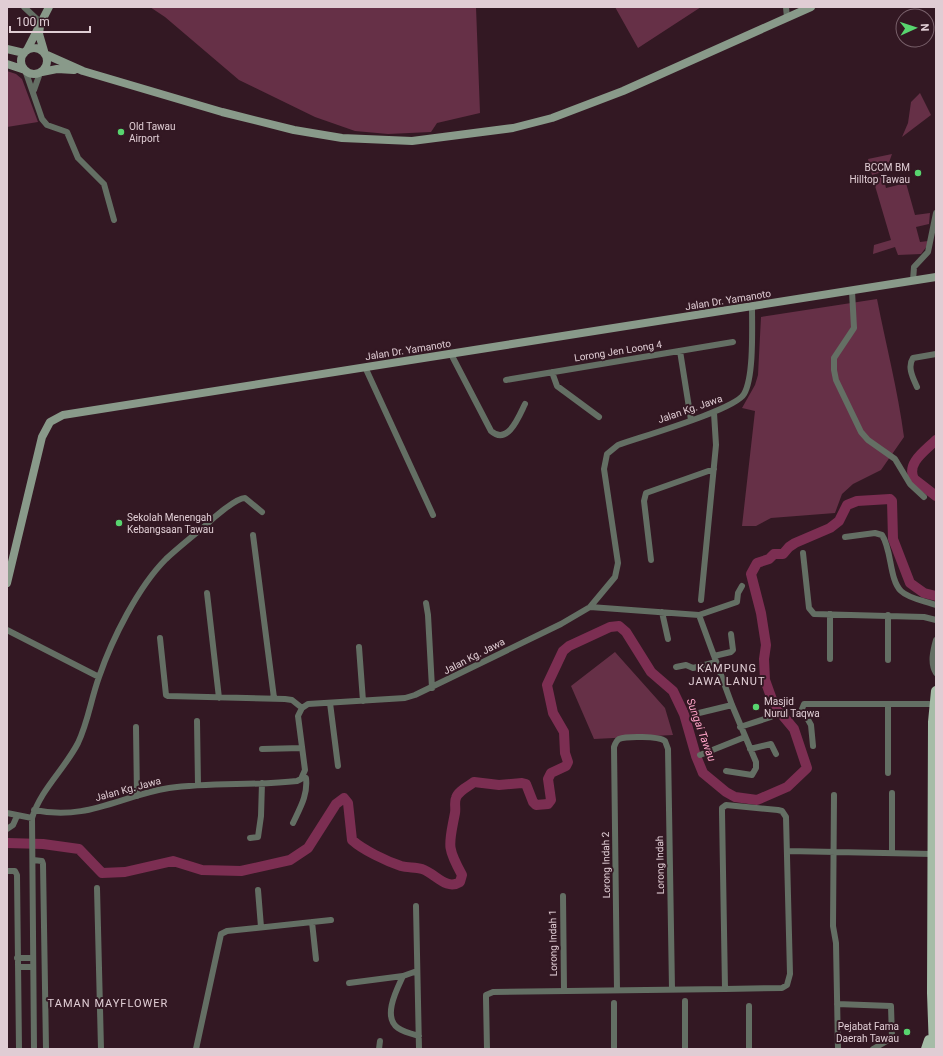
<svg xmlns="http://www.w3.org/2000/svg" width="943" height="1056" viewBox="0 0 943 1056" font-family="Roboto,sans-serif">
  <rect width="100%" height="100%" fill="#331823"/>
  <path fill="#663047" d="M150 7H476L480 113 437 123 431 132 388 134 355 131 315 117 239 80 165 17Z
    M615 7H701L638 48Z
    M7 71 16 74 22 79 38 122 7 127Z
    M920 93 931 115 902 137 908 123 911 102Z
    M892 154 886 171 872 175 868 159Z
    M883 176 886 188 906 183 915 215 930 213 929 224 916 227 920 242 928 241 927 246 921 254 898 255 895 247 873 254 874 245 891 240 873 179Z
    M877 299C886 345 898 391 904 437L881 470 853 484 842 494 835 513 771 518 756 526H742L755 411 742 408 755 385 758 375 761 317Z
    M615 652 665 708 673 735 594 739 571 686Z"/>
  <g fill="none" stroke-linecap="round" stroke-linejoin="round">
    <path stroke="#7c2e52" stroke-width="10" d="M936 440C925 451 906 463 914 479L936 496
      M7 843 43 844 79 849 102 873 125 872 173 861 202 870 241 871 290 860 308 848 336 804 344 798 348 803 352 840C363 850 386 861 401 866 408 868 415 867 422 869 435 873 446 891 460 882L462 875C446 846 449 845 455 813 456 808 454 802 456 798 458 791 469 786 474 782L499 785 522 783 526 784 533 802 536 805 548 804 551 800 548 779 551 773 566 766 568 762 565 753 564 732 553 713 547 685 563 651 569 646 610 627 619 626 626 632 651 672 673 691 684 714 696 756 703 773 726 792 735 797 757 800 787 787 807 768 794 729 774 705 765 680 764 659 766 645 761 613 751 574 757 563 769 559 774 554H783L789 547 795 543 830 528 839 521 847 505 857 501 890 499 892 501 893 539 910 583 924 593 936 596"/>
    <path stroke="#646f64" stroke-width="6" d="M24 7 41 23
      M786 7 787 18
      M25 70 42 119 47 125 67 132 78 158 104 184 114 220
      M34 90 40 73
      M913 281 914 267 928 252 936 213
      M852 291 854 328 834 358V370L836 380 861 432 868 440 895 459 910 484 924 497
      M680 351 691 420
      M451 354 491 431C508 446 519 416 525 404
      M365 367 433 515
      M552 372 557 386 599 417
      M506 380 733 342
      M917 387C913 378 907 367 913 358L936 354
      M253 535 274 698
      M845 537 875 533 882 535C892 550 889 579 901 591 909 599 926 601 936 605
      M803 553 809 608 814 614 924 617 936 620
      M651 560 644 501 646 493 714 469
      M207 593 219 698
      M701 600 716 445 714 413
      M426 603 428 615 432 688
      M590 607 699 615 737 602 738 593 742 586
      M662 612 668 639
      M699 615 732 705 756 762V768L752 775 726 771
      M7 630 99 677
      M160 638 166 695 168 696 285 699 292 700 302 708
      M936 640C933 651 930 663 936 673
      M359 647 363 701
      M714 656 731 652 733 650 731 634
      M830 659V614
      M888 660V615
      M676 667 686 665 693 668 716 662
      M330 703 338 766
      M699 713 732 705
      M197 721 198 785
      M136 727 137 796
      M740 727 771 717
      M813 746 811 725 802 709 804 704H934
      M262 749 302 748
      M750 749 771 744 776 754
      M700 755 745 737
      M888 773V704
      M834 795 833 926 836 943 838 1049
      M726 805 778 810 782 811 786 817 790 974 787 985 782 988 725 989 722 812V808Z
      M34 810C88 821 119 796 169 788 211 782 255 786 297 781L301 779 305 770 298 716 302 708 308 704 405 698 415 695 561 624 590 607 615 577 618 563 604 469 607 454 618 445C640 437 735 410 744 394 754 377 752 328 752 306
      M7 813 32 818
      M293 823C300 808 308 795 306 778L303 776
      M7 829 13 825 17 816
      M250 838 258 837 261 816 262 783
      M788 851 932 854
      M892 853V793
      M33 860 42 861 43 864 46 1049
      M7 871H15L17 875 19 1049
      M97 888 101 1049
      M258 890 261 927
      M563 896 564 990
      M416 906 419 1049
      M312 922 316 959
      M17 958H33
      M18 967H33
      M417 971 403 976C397 989 382 1017 398 1028 404 1032 412 1034 419 1036
      M349 983 403 976
      M617 990 614 747C615 744 616 741 619 739 626 736 659 736 665 741L668 749 672 989
      M685 1001V1049
      M614 1003V1049
      M837 1004 891 1006 892 1038 873 1049
      M34 1049 32 818C41 789 64 770 78 743 88 722 91 699 99 677 112 639 138 587 166 559 179 547 193 536 206 525 213 518 236 498 245 498L262 512
      M196 1049 221 934 227 931 331 920
      M379 1049 380 1041
      M487 1049 486 998V995L493 992 725 989
      M749 1049V1006"/>
    <path stroke="#899a8a" stroke-width="8" d="M40 26 39 34 44 51
      M21 61a13 13 0 1 1 26 0a13 13 0 1 1-26 0Z
      M7 49 24 53
      M27 50 49 7
      M47 55 83 71 222 112 294 130 342 138 412 141 513 128 552 118 623 91 811 7
      M7 64 25 70
      M42 72 57 69 74 70
      M7 583 42 437 50 422 63 415 936 277"/>
    <path stroke="#a5bca7" stroke-width="10" d="M926 1049 929 1040
      M934 1049 932 993 933 722 936 691"/>
  </g>
  <g fill="#58d56f" stroke="#331823" stroke-width="1.5">
    <circle cx="121" cy="132" r="4"/>
    <circle cx="918" cy="173" r="4"/>
    <circle cx="119" cy="523" r="4"/>
    <circle cx="756" cy="707" r="4"/>
    <circle cx="907" cy="1032" r="4"/>
  </g>
  <g text-anchor="middle" dominant-baseline="central" stroke-width="4" stroke-linejoin="round" paint-order="stroke">
    <g font-size="10" fill="#e0cdd4" stroke="#331823" text-anchor="start">
      <text x="129" y="126">Old Tawau<tspan x="129" dy="12">Airport</tspan></text>
      <text x="910" y="167" text-anchor="end">BCCM BM<tspan x="910" dy="12">Hilltop Tawau</tspan></text>
      <text x="127" y="517">Sekolah Menengah<tspan x="127" dy="12">Kebangsaan Tawau</tspan></text>
      <text x="764" y="701">Masjid<tspan x="764" dy="12">Nurul Taqwa</tspan></text>
      <text x="899" y="1026" text-anchor="end">Pejabat Fama<tspan x="899" dy="12">Daerah Tawau</tspan></text>
    </g>
    <g font-size="10" fill="#e0cdd4" stroke="#331823">
      <text transform="translate(728 300) rotate(-9)">Jalan Dr. Yamanoto</text>
      <text transform="translate(408 350) rotate(-9)">Jalan Dr. Yamanoto</text>
      <text transform="translate(618 351) rotate(-9)">Lorong Jen Loong 4</text>
      <text transform="translate(690 409) rotate(-19)">Jalan Kg. Jawa</text>
      <text transform="translate(474 656) rotate(-27)">Jalan Kg. Jawa</text>
      <text transform="translate(128 789) rotate(-15)">Jalan Kg. Jawa</text>
      <text transform="translate(606 865) rotate(-91)">Lorong Indah 2</text>
      <text transform="translate(660 865) rotate(-91)">Lorong Indah</text>
      <text transform="translate(553 943) rotate(-91)">Lorong Indah 1</text>
    </g>
    <g font-size="11" letter-spacing="1" fill="#e0cdd4" stroke="#331823">
      <text x="727" y="668">KAMPUNG<tspan x="727" dy="13">JAWA LANUT</tspan></text>
      <text x="108" y="1003">TAMAN MAYFLOWER</text>
    </g>
    <g font-size="11" font-style="italic" fill="#fea3c7" stroke="#331823">
      <text transform="translate(701 730) rotate(70)">Sungai Tawau</text>
    </g>
  </g>
  <rect width="943" height="1056" fill="none" stroke="#e0cdd4" stroke-width="16"/>
  <g transform="translate(915 28) rotate(87)"><circle r="19" fill="#331823" stroke="#78606a"/>
  <path d="M0-3L7 15L0 10L-7 15Z" fill="#58d56f"/>
  <text y="-6" font-size="11" font-weight="bold" text-anchor="middle" fill="#e0cdd4">N</text>
  </g>
  <path d="M10 26v6h80v-6" fill="none" stroke="#e0cdd4" stroke-width="2"/>
  <text x="16" y="26" font-size="12" fill="#e0cdd4" stroke="#331823" stroke-width="3" paint-order="stroke">100 m</text>
</svg>
